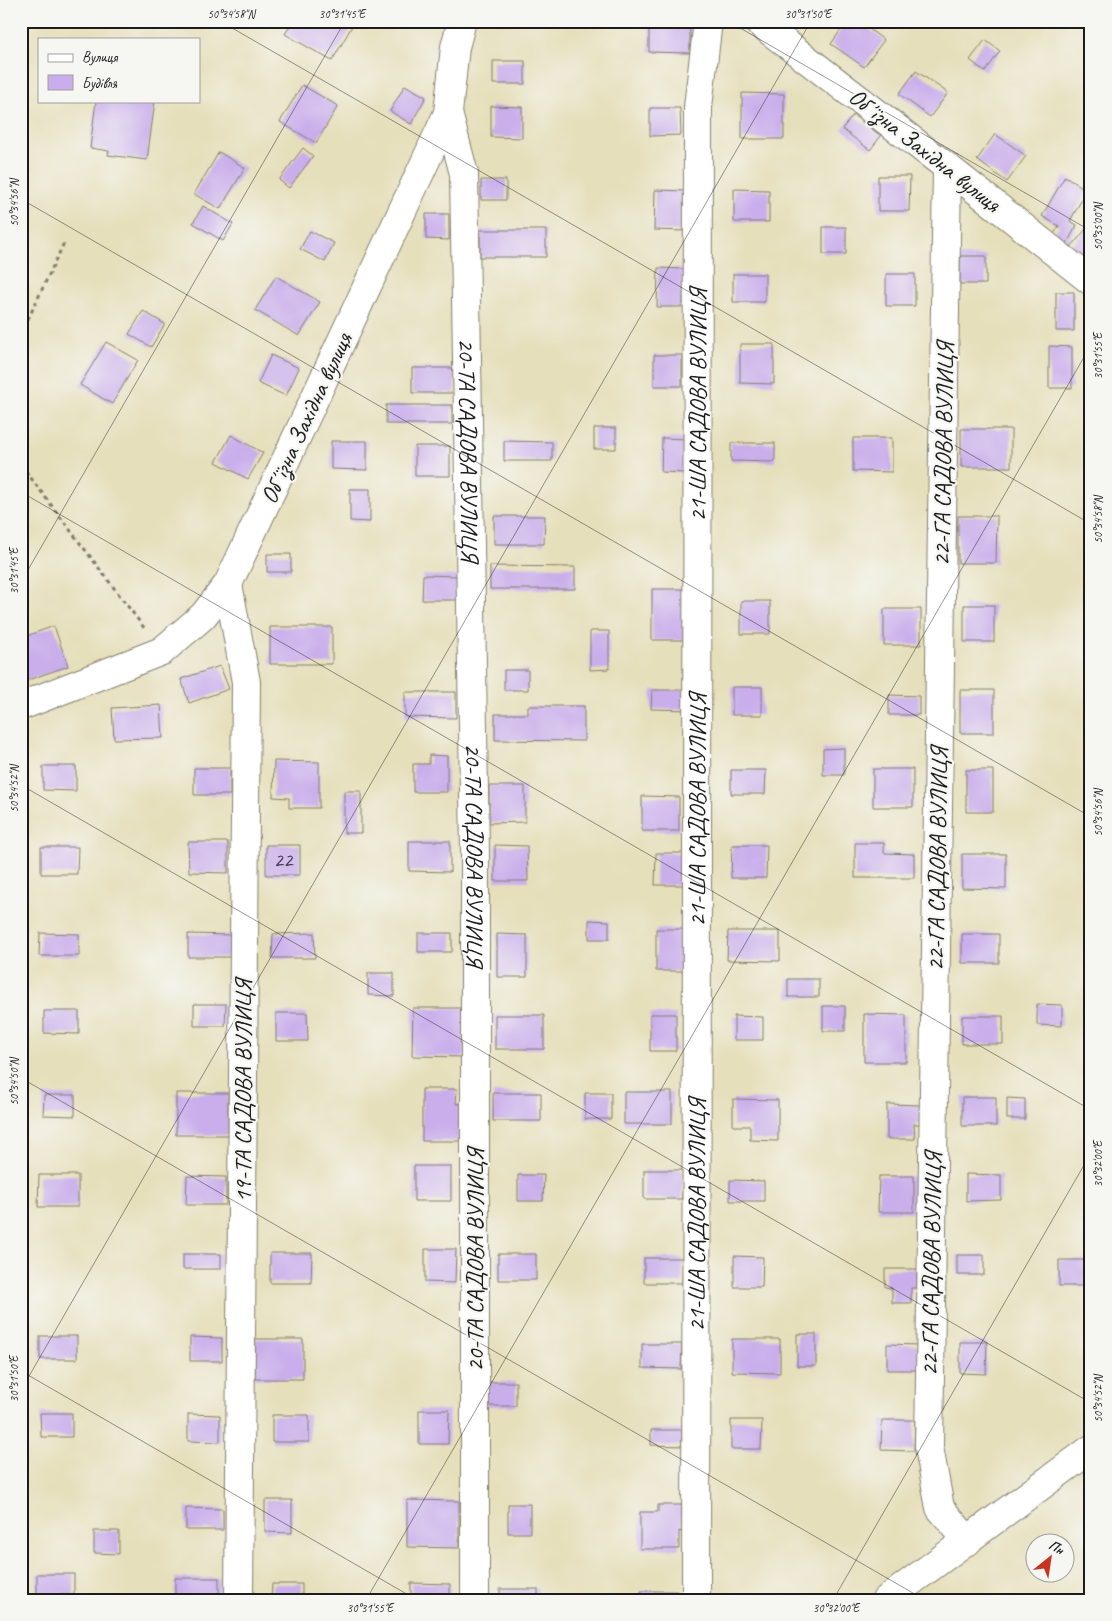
<svg xmlns="http://www.w3.org/2000/svg" width="1112" height="1621" viewBox="0 0 1112 1621" font-family="Caveat,sans-serif">
  <rect width="100%" height="100%" fill="#f6f6f2"/>
  <filter id="ink" filterUnits="userSpaceOnUse"><feTurbulence type="fractalNoise" baseFrequency=".02" numOctaves="2"/><feDisplacementMap in="SourceGraphic" scale="10" xChannelSelector="R" yChannelSelector="G"/><feConvolveMatrix kernelMatrix="1 2 1 2 8 2 1 2 1" color-interpolation-filters="sRGB"/></filter>
  <filter id="wash" filterUnits="userSpaceOnUse"><feTurbulence type="fractalNoise" baseFrequency=".0096" numOctaves="4" result="noise"/><feDisplacementMap in="SourceGraphic" scale="20" xChannelSelector="R" yChannelSelector="G"/><feGaussianBlur stdDeviation="1.12" result="paint"/><feColorMatrix in="noise" values="0 0 0 0 0 0 0 0 0 0 0 0 0 0 0 0 0 1.4 0 .05"/><feComposite in="paint" operator="in"/></filter>
  <g filter="url(#wash)">
    <rect width="100%" height="100%" fill="#e6dfbb"/>
    <g id="blocks">
      <path fill="#c9aeeb" d="M293 21H345L352 26 332 61 285 34Z
        M847 21H858L884 40 864 67 831 44Z
        M649 26H690V53L649 52Z
        M985 40 1000 51 985 72 970 60Z
        M493 61H525V84H493Z
        M916 71 948 93 930 117 899 94Z
        M302 85 338 106 316 143 280 122Z
        M405 85 426 97 411 124 390 111Z
        M742 93 784 94V139H742Z
        M96 101H155L147 160 108 155 109 151 90 148Z
        M491 106 522 107V138L491 137Z
        M650 108H680L681 135 650 136Z
        M853 115 881 136 870 150 842 129Z
        M995 134 1026 156 1007 182 977 160Z
        M303 148 313 156 289 188 279 180Z
        M219 152 245 168 220 209 194 194Z
        M878 176H910L909 211H878Z
        M1065 176 1087 190 1070 221 1077 225 1066 245 1052 237 1059 226 1042 216Z
        M481 180H506V200H481Z
        M734 189 769 190V222H734Z
        M655 190 687 191 686 231 654 230Z
        M203 206 233 224 223 241 193 223Z
        M426 214H449V240L426 239Z
        M1091 223V273L1066 253Z
        M823 227H846V254H823Z
        M480 230H546V257H480Z
        M310 231 334 243 325 262 300 249Z
        M960 256H986V284H960Z
        M658 268 684 269 683 307H657Z
        M733 274H765V302H733Z
        M886 274H915V306H886Z
        M276 276 320 302 299 336 255 310Z
        M1056 292H1074V331H1056Z
        M143 311 165 324 151 347 129 334Z
        M106 342 138 360 112 404 80 385Z
        M740 344H774V384L740 383Z
        M1049 346 1072 347V388H1049Z
        M271 355 299 368 286 396 258 383Z
        M654 355H682V386H654Z
        M412 368H455V393H412Z
        M386 405H452V424H386Z
        M594 428H616V449H594Z
        M961 429H1011V467H961Z
        M231 435 263 453 248 479 216 462Z
        M662 438 687 439V473L661 472Z
        M853 438H892V472L853 471Z
        M331 441H367V470L331 469Z
        M504 441 552 442V461H504Z
        M731 443H775V462L731 461Z
        M415 446H450V476H415Z
        M350 489H370V522L350 521Z
        M494 516H545L544 544H494Z
        M958 516H997L996 563H958Z
        M267 554H291V572H267Z
        M490 566 575 567V589H490Z
        M423 575 458 576V600H422Z
        M652 589H691L690 640H652Z
        M741 601H770V634H741Z
        M964 605H994V642H964Z
        M884 609H921V645H884Z
        M54 626 68 666 22 682 21 638Z
        M270 627H332V664H270Z
        M590 631H609V669L590 670Z
        M220 666 229 689 189 703 181 679Z
        M504 670H528V690H504Z
        M732 687H762V715H732Z
        M652 690H689V710L651 709Z
        M960 690H994V733H960Z
        M405 692H456V718L405 717Z
        M889 695 919 696V715H889Z
        M161 705 163 738 114 739 112 708Z
        M528 706H584V741L495 740V714H528Z
        M844 748V775H823V749Z
        M429 755 447 756V792H413V764H429Z
        M274 761 319 762V808H289V798L273 797Z
        M43 766H76V791L43 790Z
        M194 768H230V795H194Z
        M873 769H913V807H873Z
        M731 770H766L765 794H731Z
        M966 770H993V812H966Z
        M489 786H525V822L489 823Z
        M344 791H361V833H344Z
        M642 796 679 797V831H642Z
        M409 841H450V872L409 871Z
        M188 842H228V873L189 872Z
        M855 843H884V853L914 854V878H855Z
        M266 845H300V875H266Z
        M495 845 527 846 528 881H495Z
        M732 845H767L766 878H731Z
        M41 847H78L77 874H41Z
        M656 853H687V885H655Z
        M962 854H1006V889L962 888Z
        M589 920 609 921V939H589Z
        M656 929H685L684 971H656Z
        M728 931H780V961L727 960Z
        M40 933 79 934V956H39Z
        M314 933 315 958H272L273 934Z
        M418 933H452V952H418Z
        M188 934 232 935 231 957H188Z
        M497 934 527 935V977H497Z
        M962 934H999V963H962Z
        M368 973H394V996L368 995Z
        M788 979H819V997H788Z
        M194 1004H226L225 1026H194Z
        M1037 1004 1062 1005V1026L1037 1025Z
        M823 1006H845V1031H823Z
        M413 1008H466L465 1057 412 1056Z
        M44 1011H79V1034L44 1033Z
        M276 1013H307L308 1041H276Z
        M650 1014H676V1051H650Z
        M864 1014 906 1015V1062H864Z
        M495 1015H544V1049H495Z
        M734 1016 763 1017V1040H734Z
        M962 1016H1003V1044H962Z
        M422 1089H457L456 1104H466V1141H422Z
        M624 1092H672V1124H624Z
        M176 1093H228V1135H176Z
        M493 1093H541V1121H493Z
        M585 1093H611V1119H585Z
        M44 1095H75V1116L43 1115Z
        M962 1097H996V1126H962Z
        M1007 1098 1025 1099V1119H1007Z
        M733 1099 778 1100V1141L750 1140V1126H733Z
        M887 1104 920 1105V1124H914L915 1139H887Z
        M414 1166H451V1201H414Z
        M644 1170H683L682 1199H644Z
        M966 1174 1001 1175V1200L966 1201Z
        M39 1175H78V1207H38Z
        M518 1175H544L543 1201H518Z
        M187 1176 226 1177V1205H186Z
        M879 1176H914V1212H878Z
        M730 1180 764 1181V1201H730Z
        M425 1249H456L455 1283 425 1282Z
        M270 1253H312L311 1283H270Z
        M183 1254H221V1269H183Z
        M498 1254H536V1280H498Z
        M957 1255H984V1275H957Z
        M734 1256 763 1257 762 1287H734Z
        M644 1258H683L682 1283H644Z
        M1059 1260H1089V1286H1059Z
        M885 1269H917V1288H911V1303H892V1288L885 1287Z
        M797 1334H816V1366H797Z
        M40 1336H77V1359H40Z
        M190 1337 222 1338V1361H190Z
        M255 1339H303V1379H255Z
        M732 1339H780V1373L732 1372Z
        M960 1342H987L986 1374 960 1373Z
        M642 1344H682L681 1369 642 1368Z
        M887 1344 919 1345V1370H887Z
        M486 1382H516V1406H486Z
        M419 1410H449L448 1444H419Z
        M40 1413H72V1437H41Z
        M188 1414 220 1415V1442L188 1441Z
        M272 1415H309V1442H272Z
        M731 1420H762L761 1449H731Z
        M882 1420H915L914 1451 881 1450Z
        M651 1430H682V1446L651 1445Z
        M265 1500H292V1533L265 1532Z
        M407 1500 459 1501V1548L407 1547Z
        M508 1504H530V1533H508Z
        M658 1505H682V1532L679 1531V1549H640V1512H658Z
        M186 1508 223 1509V1530H186Z
        M94 1531H119V1554L94 1553Z
        M37 1574H74V1595L37 1594Z
        M175 1578H219V1600H175Z
        M411 1583 450 1584V1600H411Z
        M272 1584H302V1600H271Z
        M500 1589H538V1600H500Z
        M641 1591H677V1600H641Z"/>
    </g>
  </g>
  <g filter="url(#ink)">
    <use href="#blocks" fill-opacity="0" stroke="#817e6c" stroke-width="1"/>
    <g fill="none" stroke-linecap="round" stroke-linejoin="round">
      <g stroke="#817e6c" stroke-width="30">
        <g id="minor">
          <path d="M757 21 947 167 1091 281"/>
          <path id="s1" d="M448 113 464 174 475 852V1600"/>
          <path d="M947 167 929 1447 940 1508 968 1541"/>
          <path d="M228 584 246 682 239 1600"/>
          <path d="M21 706 162 651 203 616 228 584 448 113 455 47 462 21"/>
          <path id="s2" d="M696 1600 698 107 708 21"/>
          <path d="M886 1600 1091 1449"/>
        </g>
      </g>
      <path stroke="#817e6c" stroke-width="3" stroke-dasharray="4 4" stroke-linecap="butt" d="M21 334 64 243
        M21 465 145 629"/>
      <use href="#minor" stroke="#fff" stroke-width="28"/>
    </g>
  </g>
  <path fill="none" stroke="#1c1c1c" stroke-width="1" stroke-opacity="0.45" d="M220 21 1091 524M728 21 1091 231M21 199 1091 817M21 492 1091 1110M21 582 345 21M21 785 1091 1403M21 1078 925 1600M21 1371 417 1600M21 1390 811 21M366 1600 1091 345M833 1600 1091 1153"/>
  <g text-anchor="middle" dominant-baseline="central" stroke-width="4.5" stroke-linejoin="round" paint-order="stroke">
    <g font-size="21" fill="#474050">
      <text x="283" y="860">22</text>
    </g>
    <g font-size="24" fill="#1c1c1c" stroke="#f6f6f2">
      <text transform="translate(925 150) rotate(38)">Обʼїзна Західна вулиця</text>
      <text stroke="none"><textPath href="#s2" startOffset="1195">21-ША САДОВА ВУЛИЦЯ</textPath></text>
      <text transform="translate(306 418) rotate(-65)">Обʼїзна Західна вулиця</text>
      <text stroke="none"><textPath href="#s1" startOffset="339">20-ТА САДОВА ВУЛИЦЯ</textPath></text>
      <text transform="translate(943 454) rotate(-89)">22-ГА САДОВА ВУЛИЦЯ</text>
      <text stroke="none"><textPath href="#s2" startOffset="790">21-ША САДОВА ВУЛИЦЯ</textPath></text>
      <text stroke="none"><textPath href="#s1" startOffset="744">20-ТА САДОВА ВУЛИЦЯ</textPath></text>
      <text transform="translate(937 859) rotate(-89)">22-ГА САДОВА ВУЛИЦЯ</text>
      <text transform="translate(243 1091) rotate(-90)">19-ТА САДОВА ВУЛИЦЯ</text>
      <text stroke="none"><textPath href="#s2" startOffset="385">21-ША САДОВА ВУЛИЦЯ</textPath></text>
      <text transform="translate(475 1260) rotate(-90)">20-ТА САДОВА ВУЛИЦЯ</text>
      <text transform="translate(931 1264) rotate(-89)">22-ГА САДОВА ВУЛИЦЯ</text>
    </g>
  </g>
  <rect width="1112" height="1621" fill="none" stroke="#f6f6f2" stroke-width="55"/>
  <rect x="38" y="38" width="162" height="65" fill="#f6f6f2" stroke="#9f9f9c"/>
  <rect x="48" y="54" width="25" height="8" fill="#ffffff" stroke="#9f9f9c"/>
  <text x="82" y="62" font-size="15" fill="#1c1c1c">Вулиця</text>
  <rect x="48" y="75" width="25" height="15" fill="#c9aeeb" stroke="#9f9f9c"/>
  <text x="82" y="88" font-size="15" fill="#1c1c1c">Будівля</text>
  <g transform="translate(1050 1558) rotate(30)"><circle r="24" fill="#f6f6f2" stroke="#9f9f9c"/>
  <path d="M0-4L9 19L0 12L-9 19Z" fill="#c8321e"/>
  <text y="-8" font-size="14" font-weight="bold" text-anchor="middle" fill="#1c1c1c">Пн</text>
  </g>
  <rect x="28" y="28" width="1056" height="1566" fill="none" stroke="#1c1c1c" stroke-width="2"/>
  <g font-size="12" text-anchor="middle" fill="#1c1c1c">
    <text x="231" y="18">50°34'58"N</text>
    <text x="342" y="18">30°31'45"E</text>
    <text x="808" y="18">30°31'50"E</text>
    <text transform="translate(14 203) rotate(-90)" y="4">50°34'56"N</text>
    <text transform="translate(1098 227) rotate(-90)" y="4">50°35'00"N</text>
    <text transform="translate(1098 356) rotate(-90)" y="4">30°31'55"E</text>
    <text transform="translate(1098 520) rotate(-90)" y="4">50°34'58"N</text>
    <text transform="translate(14 571) rotate(-90)" y="4">30°31'45"E</text>
    <text transform="translate(14 789) rotate(-90)" y="4">50°34'52"N</text>
    <text transform="translate(1098 813) rotate(-90)" y="4">50°34'56"N</text>
    <text transform="translate(14 1082) rotate(-90)" y="4">50°34'50"N</text>
    <text transform="translate(1098 1164) rotate(-90)" y="4">30°32'00"E</text>
    <text transform="translate(14 1379) rotate(-90)" y="4">30°31'50"E</text>
    <text transform="translate(1098 1399) rotate(-90)" y="4">50°34'52"N</text>
    <text x="370" y="1612">30°31'55"E</text>
    <text x="836" y="1612">30°32'00"E</text>
  </g>
</svg>
